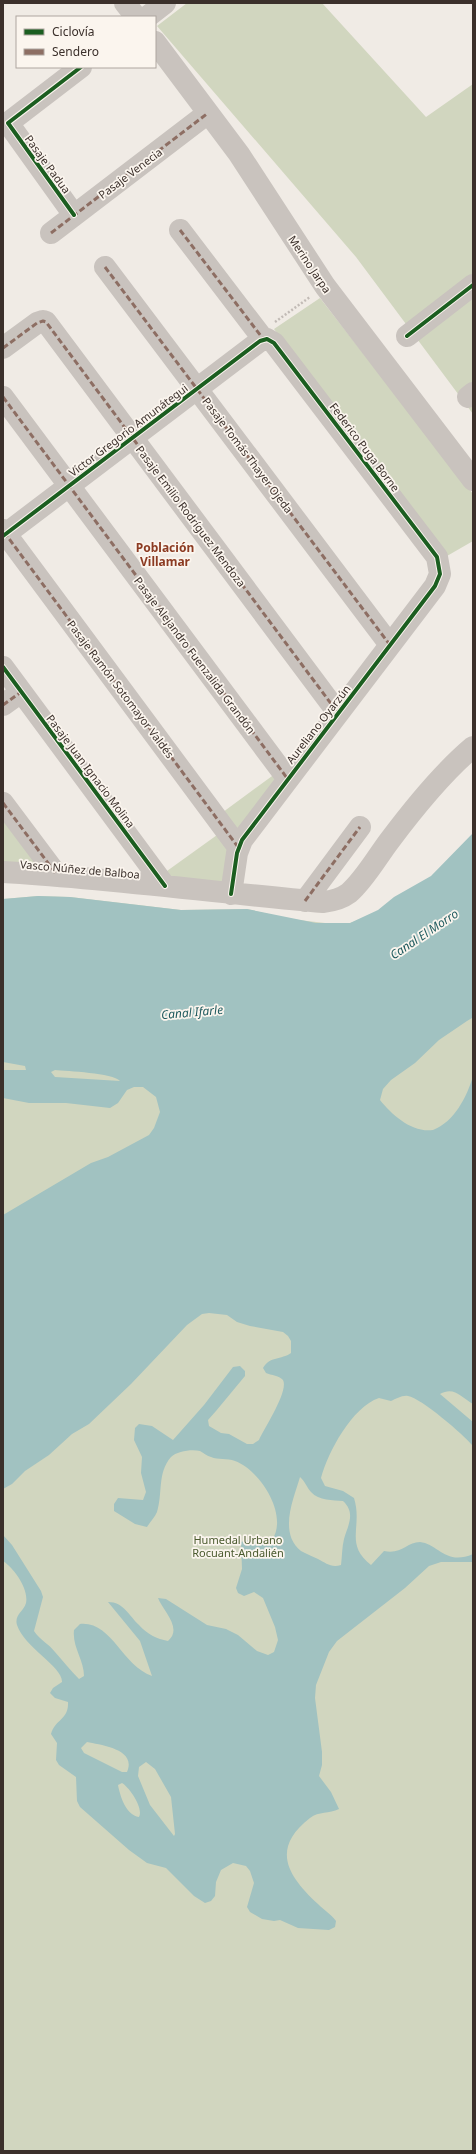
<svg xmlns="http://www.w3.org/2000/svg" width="476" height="2154" viewBox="0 0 476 2154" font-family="'Noto Sans',sans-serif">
  <rect width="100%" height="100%" fill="#f0ebe5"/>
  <path fill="#d1d6bf" d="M187 3H322L426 117 473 84V414L356 257 157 26Z
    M320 298 473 494V541L447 556 274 329Z
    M279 771 284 779 240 836 219 815Z
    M3 806 54 873 3 870Z
    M224 830 237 847 230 892 160 876Z
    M473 843V2151H3V899L38 896 70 897 181 910 247 909 290 919 334 924 350 923 365 918 359 935Z"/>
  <path fill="#a1c2c1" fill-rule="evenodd" d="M473 833V1020L472 1018 467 1021 439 1040 415 1063 391 1080 383 1089 380 1100C392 1115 412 1133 433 1130 454 1122 467 1097 473 1076V1404C461 1397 454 1386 440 1394L473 1422V1446C464 1435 421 1398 408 1396 402 1395 396 1399 391 1401L379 1398C352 1407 328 1452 321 1478L325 1486 343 1491 354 1498C363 1527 344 1544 371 1565L384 1551C401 1555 407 1542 420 1542 438 1544 446 1566 473 1554V1562H441L429 1566 405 1588 337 1641 329 1652 316 1685 315 1698 322 1752V1765L319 1776 331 1792 339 1809C329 1814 319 1811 310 1818 270 1849 288 1876 318 1904 324 1910 331 1914 336 1921L335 1927 329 1930 298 1928 280 1920 274 1921 262 1919 250 1912 247 1907 254 1883 250 1871 246 1866 233 1863 221 1870 216 1882 215 1896 211 1901 205 1903 194 1896 166 1868 147 1863 129 1850 80 1807 77 1801 76 1777 59 1765 56 1760 57 1743 51 1734C55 1719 69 1720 68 1702L55 1698 50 1693 53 1688 62 1682C63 1667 24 1647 17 1625 14 1615 24 1611 26 1603 29 1589 14 1568 3 1561V1535L12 1545 41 1591 43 1597 34 1631C40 1640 49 1644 55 1652 63 1661 70 1670 79 1679L84 1676C84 1660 72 1647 74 1630L80 1624C112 1621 122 1666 152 1676L140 1641 108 1602C124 1602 129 1616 139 1625 147 1634 157 1639 168 1641 183 1628 163 1611 158 1598L166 1599 207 1625 226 1629 238 1635 257 1651 268 1655 274 1652 278 1640 275 1627 263 1598 254 1592 244 1596 238 1593 236 1588 242 1569 241 1542C252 1537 261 1543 272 1540 289 1515 260 1470 235 1461 227 1458 218 1460 211 1457 207 1456 204 1453 200 1451 192 1449 177 1451 171 1457 157 1473 163 1493 157 1512 155 1517 150 1522 147 1527L135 1524 114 1511V1504L118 1498 143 1500 146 1492 141 1473 142 1457 134 1440 135 1428 139 1424 152 1426 173 1440 204 1405 233 1367 240 1366 245 1371V1376L216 1411 208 1420 209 1426 221 1433 229 1434 247 1444H253L259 1440C264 1429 289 1391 283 1380 280 1376 271 1375 266 1373L263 1368C270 1356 281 1360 291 1353V1341L288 1336 283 1332 250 1326 237 1322 227 1315 209 1313 202 1314 187 1325 131 1384 89 1424 72 1434 49 1455 25 1471 12 1484 3 1489V1215L91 1163 108 1157 149 1135 154 1128 160 1112 156 1097 143 1087H134L127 1090 118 1103 110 1108 66 1103H29L3 1098V1070H26L25 1066 3 1062V899L38 896 70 897 181 910 247 909 316 923H350L378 910 394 897 431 876ZM55 1070C67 1071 113 1073 120 1081L55 1077 51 1072ZM300 1477C305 1481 307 1488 311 1492 319 1501 333 1500 343 1501 356 1513 348 1525 344 1539 342 1547 342 1557 341 1565 331 1568 326 1563 318 1559 312 1556 306 1554 301 1551 278 1533 294 1498 300 1477ZM87 1742C101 1745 137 1749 127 1772H122L84 1753 81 1748ZM146 1762 155 1769 171 1797 175 1834 174 1836 150 1805 138 1776 139 1767ZM122 1783C129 1787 144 1808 139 1817 126 1815 120 1796 118 1785Z"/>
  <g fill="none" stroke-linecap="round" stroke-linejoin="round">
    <path stroke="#c2bbb6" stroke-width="2.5" stroke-dasharray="2 2" stroke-linecap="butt" d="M275 322 310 297"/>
    <path stroke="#c9c3be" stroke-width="22" d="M125 3 136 17
      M147 17 165 3
      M155 42 239 154 325 286 473 480
      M74 215 8 123 81 67
      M180 230 264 340
      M51 233 208 113
      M105 267 390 645
      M407 336 473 285
      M3 348 37 323 43 321 46 322 338 713
      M3 397 287 778
      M468 397 473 393
      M3 530 238 847
      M3 536 260 341 267 339 274 343 437 557 440 574 435 586 242 840 237 853 231 894
      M3 667 165 886
      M3 705 21 692
      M3 803 57 875
      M3 872C110 878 217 893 323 902 333 901 341 899 349 893 365 879 377 857 390 840 414 808 442 773 473 747
      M305 901 360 827"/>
    <path stroke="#8d6e63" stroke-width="3" stroke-dasharray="6 3" stroke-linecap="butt" d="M180 230 264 340
      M51 233 208 113
      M105 267 390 645
      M3 348 37 323 43 321 46 322 338 713
      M3 397 287 778
      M4 532 238 847
      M3 705 21 692
      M3 803 57 875
      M305 901 360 827"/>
    <g stroke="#fbf5ee" stroke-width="6">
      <path id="cycleway" d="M74 215 8 123 81 67
        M407 336 473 285
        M3 536 260 341 267 339 274 343 437 557 440 574 435 586 242 840 237 853 231 894
        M3 667 165 886"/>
    </g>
    <use href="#cycleway" stroke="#1b5e20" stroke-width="4"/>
  </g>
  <g text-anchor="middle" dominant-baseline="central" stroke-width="3.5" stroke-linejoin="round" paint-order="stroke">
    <g font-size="11" fill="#3b302b" stroke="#fbf5ee">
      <text transform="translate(48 164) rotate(54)">Pasaje Padua</text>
      <text transform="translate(130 173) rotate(-37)">Pasaje Venecia</text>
      <text transform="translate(310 264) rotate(56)">Merino Jarpa</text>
      <text transform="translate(128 430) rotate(-37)">Víctor Gregorio Amunátegui</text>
      <text transform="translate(365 447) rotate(53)">Federico Puga Borne</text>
      <text transform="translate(248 455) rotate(53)">Pasaje Tomás Thayer Ojeda</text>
      <text transform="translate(191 516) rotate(53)">Pasaje Emilio Rodríguez Mendoza</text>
      <text transform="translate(195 655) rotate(53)">Pasaje Alejandro Fuenzalida Grandón</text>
      <text transform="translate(121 689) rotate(53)">Pasaje Ramón Sotomayor Valdés</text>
      <text transform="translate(318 724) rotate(-52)">Aureliano Oyarzún</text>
      <text transform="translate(91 771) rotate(53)">Pasaje Juan Ignacio Molina</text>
      <text transform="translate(80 869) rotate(5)">Vasco Núñez de Balboa</text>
    </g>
    <g font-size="11" fill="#4a5a2e" stroke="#fbf5ee">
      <text x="238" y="1539">Humedal Urbano<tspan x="238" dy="13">Rocuant-Andalién</tspan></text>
    </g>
    <g font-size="12" font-weight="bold" fill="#8c3b22" stroke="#fbf5ee">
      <text x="165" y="547">Población<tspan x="165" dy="14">Villamar</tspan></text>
    </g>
    <g font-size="12" font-style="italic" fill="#1f5a5e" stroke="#fbf5ee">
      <text transform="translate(424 934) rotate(-34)">Canal El Morro</text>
      <text transform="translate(192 1012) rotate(-5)">Canal Ifarle</text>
    </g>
  </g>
  <rect width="476" height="2154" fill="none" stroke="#3b302b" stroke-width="8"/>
  <rect x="16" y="16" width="140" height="52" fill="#fbf5ee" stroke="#aea6a0"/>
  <rect x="24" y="29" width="20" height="6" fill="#1b5e20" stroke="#aea6a0"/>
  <text x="52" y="36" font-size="12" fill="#3b302b">Ciclovía</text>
  <rect x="24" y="49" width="20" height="6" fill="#8d6e63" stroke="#aea6a0"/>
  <text x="52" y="56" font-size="12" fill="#3b302b">Sendero</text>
</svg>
